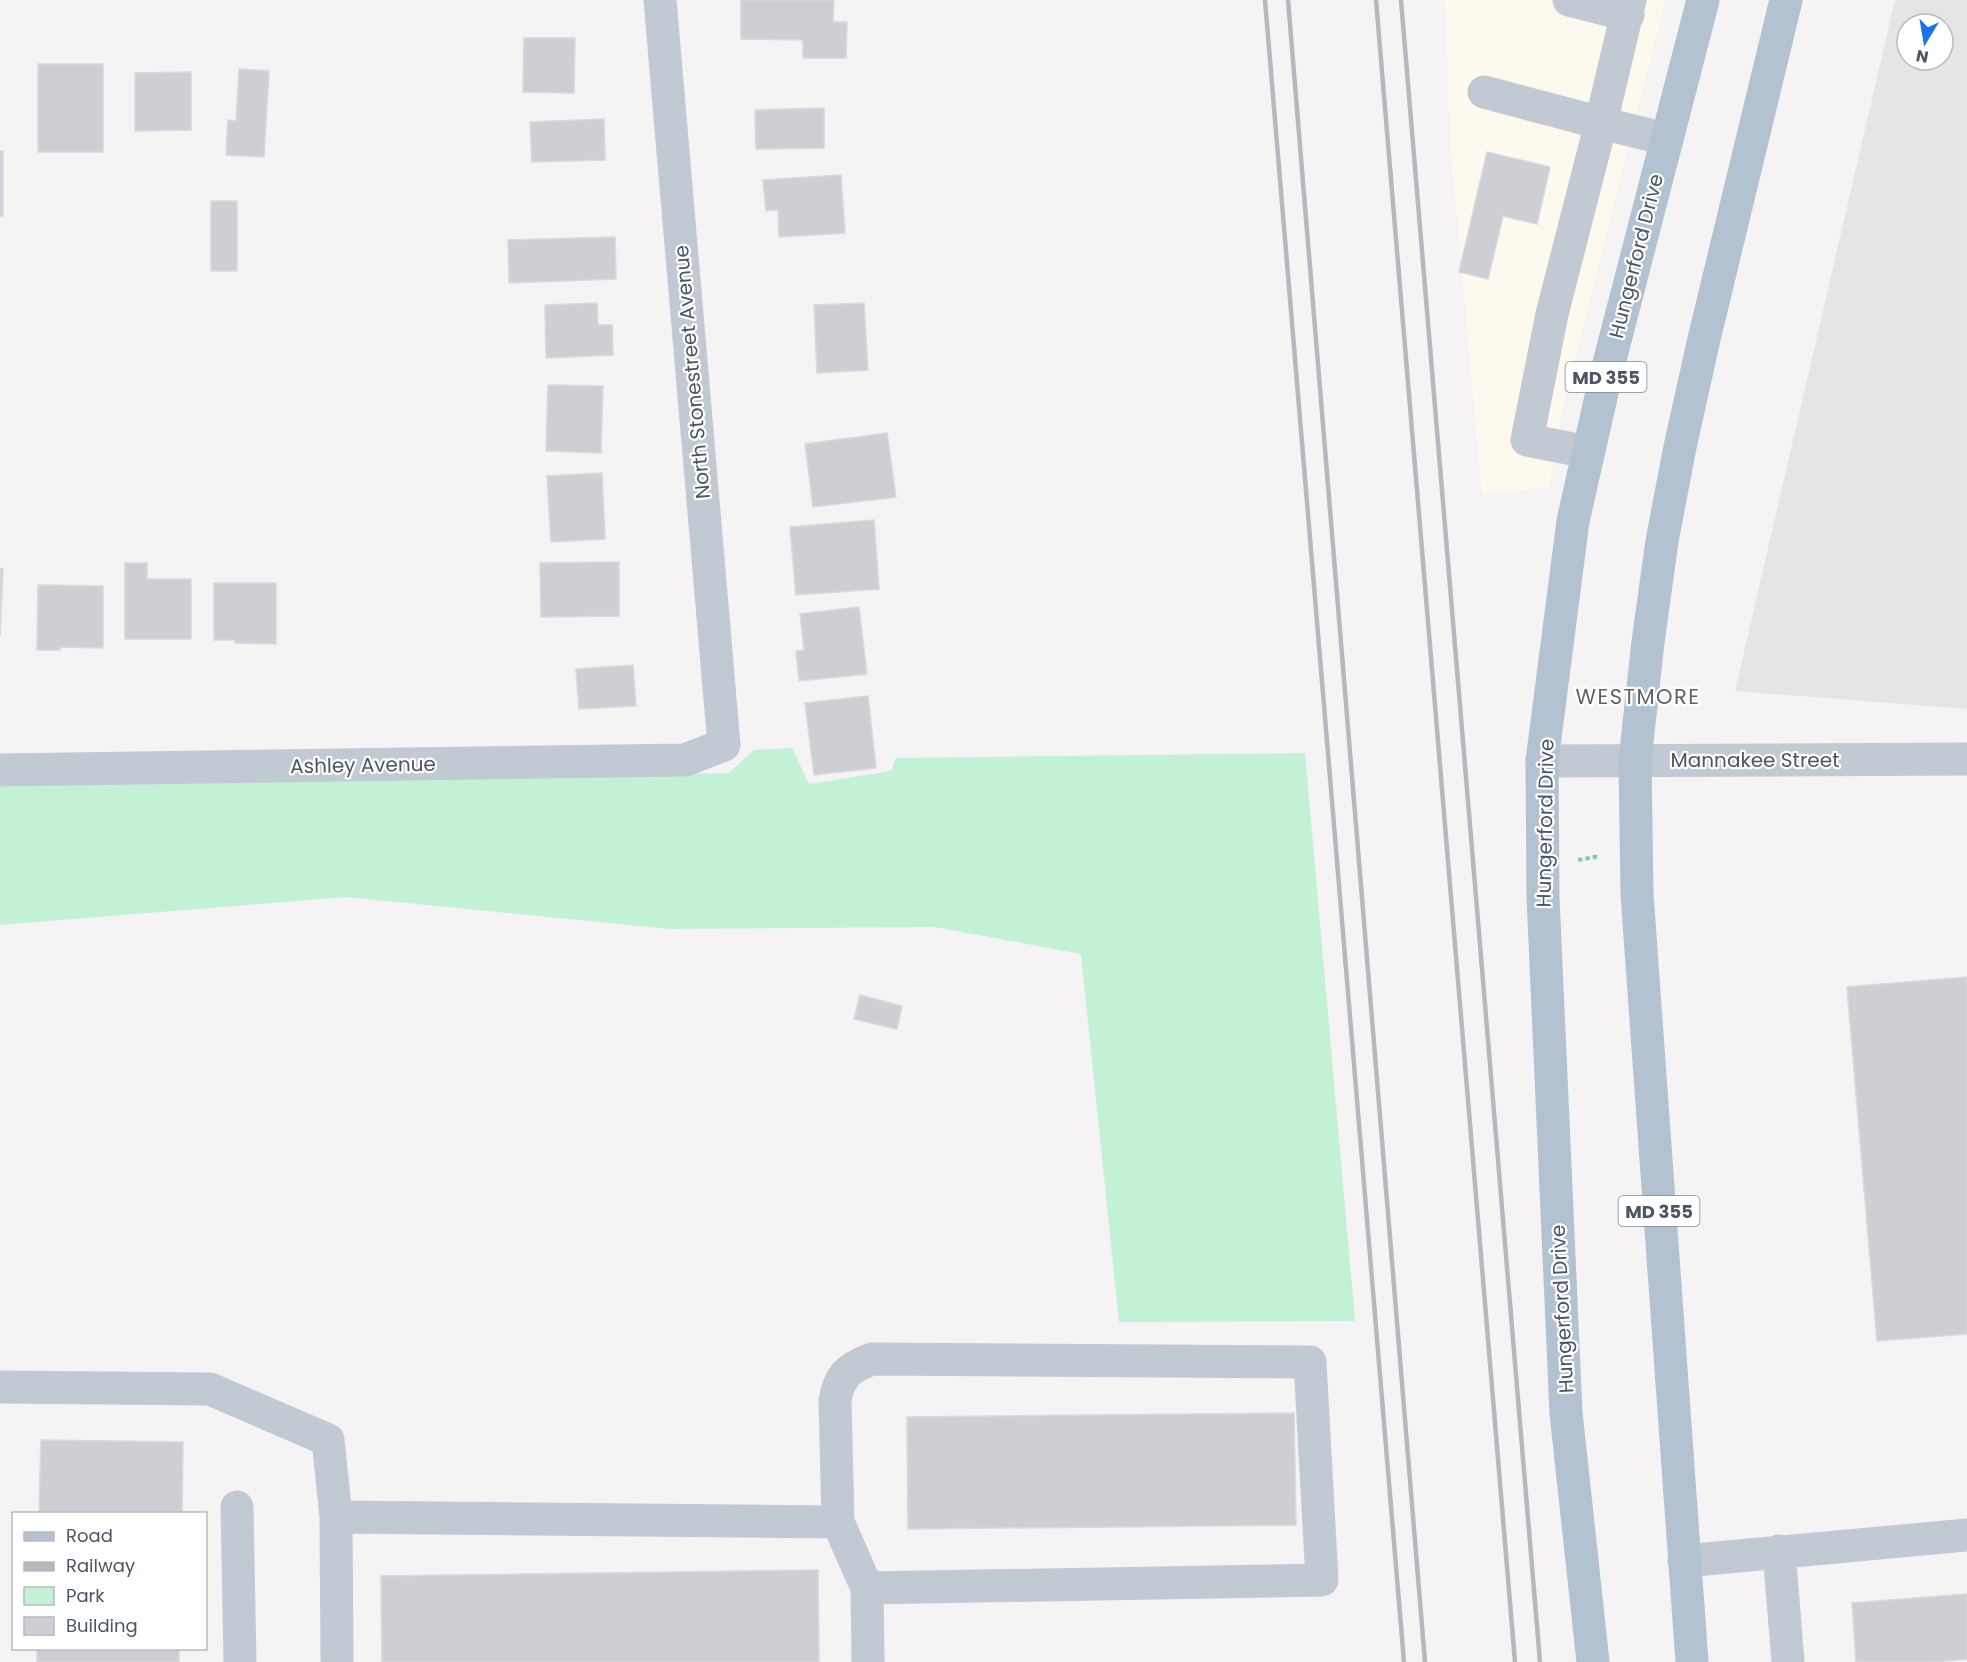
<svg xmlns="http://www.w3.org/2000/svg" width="1967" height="1662" viewBox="0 0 1967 1662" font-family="Poppins,sans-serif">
  <rect width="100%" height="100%" fill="#f5f3f3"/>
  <path fill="#fdf9ef" d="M1445 0H1666L1564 403 1549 487 1482 495 1450 142Z"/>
  <path fill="#e6e4e5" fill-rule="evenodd" d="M1895 0H1967V709L1735 691ZM1907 24H1943V60H1907Z"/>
  <path fill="#c3f1d5" d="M792 748 809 784 891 771 896 758 1305 753 1355 1321 1119 1322 1081 954 935 927 669 929 346 897 0 925V786L729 773 754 750Z"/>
  <path fill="#cdcfd5" stroke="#d7d9de" stroke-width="1.5" d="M741 0H834L833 22H847L846 58H803V40L741 39Z
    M524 38H575L574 93 523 92Z
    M38 64H103V152H38Z
    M239 69 269 71 264 157 226 155 228 120 236 121Z
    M191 72V130L135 131V73Z
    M824 108V148L756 149 755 110Z
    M604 119 605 160 532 162 530 122Z
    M0 151H3V216H0Z
    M1487 152 1550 167 1537 224 1503 216 1488 279 1459 272Z
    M841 175 845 233 779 237 778 210 766 211 763 180Z
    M211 201H237V271H211Z
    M615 237 616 279 509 283 508 240Z
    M597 303 598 325H612L613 355 546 358 545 305Z
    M864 303 868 370 817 373 814 305Z
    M548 385 603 386 601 453 546 451Z
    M887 433 896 497 813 507 805 444Z
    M602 473 605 539 551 542 547 476Z
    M874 520 879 589 796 595 790 527Z
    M619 562V616L541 617 540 563Z
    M125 563H147V579H191V639H125Z
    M0 568 3 569 0 636Z
    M214 583H276V644L235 643V640H214Z
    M38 585 103 586V648L60 647V650H37Z
    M859 607 867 674 799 681 796 651 804 650 800 614Z
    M633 665 636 706 579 709 576 669Z
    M868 696 876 768 814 775 805 703Z
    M1967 977V1334L1877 1341 1847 987Z
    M860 995 902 1006 897 1029 854 1019Z
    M1294 1413 1296 1525 908 1529 907 1417Z
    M41 1440 183 1442 182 1514H39Z
    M818 1570 819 1662H382L381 1576Z
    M1967 1594V1659L1933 1662H1856L1852 1603Z
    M37 1648H179V1662H37Z"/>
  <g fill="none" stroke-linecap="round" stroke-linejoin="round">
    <path stroke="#7ad0a6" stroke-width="4" stroke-dasharray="4.5 3" stroke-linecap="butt" d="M1578 860 1600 856"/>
    <path stroke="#c1cad2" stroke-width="33" d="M1569 0 1628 15
      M1630 0 1601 123 1666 139
      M1484 92 1601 123 1552 314 1527 440 1588 452
      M1542 761 1967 759
      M0 770 685 760 724 745 660 0
      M0 1387 210 1389 328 1440 336 1517
      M237 1507 240 1662
      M838 1522 867 1588
      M1779 1551 1788 1662
      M1684 1561 1967 1535
      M337 1662 336 1517 838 1522 835 1401C839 1376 848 1368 872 1359L1310 1362 1322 1580 867 1588 868 1662"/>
    <path stroke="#b3c2d1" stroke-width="33" d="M1593 1662 1566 1413 1543 897 1542 761 1573 521 1606 375 1703 0
      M1692 1662 1637 894 1635 760 1648 642 1662 541 1680 447 1704 339 1786 0"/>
    <path stroke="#b5b8bd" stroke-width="4.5" d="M1265 0 1404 1662
      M1288 0 1425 1662
      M1376 0 1515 1662
      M1401 0 1540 1662"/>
  </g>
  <g text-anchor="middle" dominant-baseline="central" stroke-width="4.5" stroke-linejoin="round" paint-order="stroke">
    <g fill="#fff" stroke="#808990" stroke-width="1.5">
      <rect x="1565.5" y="362" width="81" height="30" rx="4.5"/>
      <rect x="1618.5" y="1196" width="81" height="30" rx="4.5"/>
    </g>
    <g font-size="18" font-weight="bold" fill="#4a5661">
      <text x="1606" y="377">MD 355</text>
      <text x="1659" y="1211">MD 355</text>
    </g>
    <g font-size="20" fill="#4a5661" stroke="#fff">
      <text transform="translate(1636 256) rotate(-76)">Hungerford Drive</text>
      <text transform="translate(692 372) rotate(-95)">North Stonestreet Avenue</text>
      <text x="1755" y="760">Mannakee Street</text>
      <text transform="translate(363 765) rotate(-1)">Ashley Avenue</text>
      <text transform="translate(1545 823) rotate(-89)">Hungerford Drive</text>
      <text transform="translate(1562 1309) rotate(-93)">Hungerford Drive</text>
    </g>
    <g font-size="21" letter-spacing="1.5" fill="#5f6368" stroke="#fff">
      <text x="1638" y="696">WESTMORE</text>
    </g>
  </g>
  <rect x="12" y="1512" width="195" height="138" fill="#ffffff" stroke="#b7bbc0" stroke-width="1.5"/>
  <rect x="24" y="1532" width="30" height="9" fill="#b3c2d1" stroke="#b7bbc0" stroke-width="1.5"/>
  <text x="66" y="1542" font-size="18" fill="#4a5661">Road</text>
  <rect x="24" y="1562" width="30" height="9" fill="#b5b8bd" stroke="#b7bbc0" stroke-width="1.5"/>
  <text x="66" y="1572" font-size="18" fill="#4a5661">Railway</text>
  <rect x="24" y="1587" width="30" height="18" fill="#c3f1d5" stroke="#b7bbc0" stroke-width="1.5"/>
  <text x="66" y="1602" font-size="18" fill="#4a5661">Park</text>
  <rect x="24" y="1617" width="30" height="18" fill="#cdcfd5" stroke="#b7bbc0" stroke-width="1.5"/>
  <text x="66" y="1632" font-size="18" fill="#4a5661">Building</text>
  <g transform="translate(1925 42) rotate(191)"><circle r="28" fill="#ffffff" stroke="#b7bbc0" stroke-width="1.5"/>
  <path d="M0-4.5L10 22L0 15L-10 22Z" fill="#1a73e8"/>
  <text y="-9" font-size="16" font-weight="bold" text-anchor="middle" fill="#4a5661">N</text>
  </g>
</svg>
